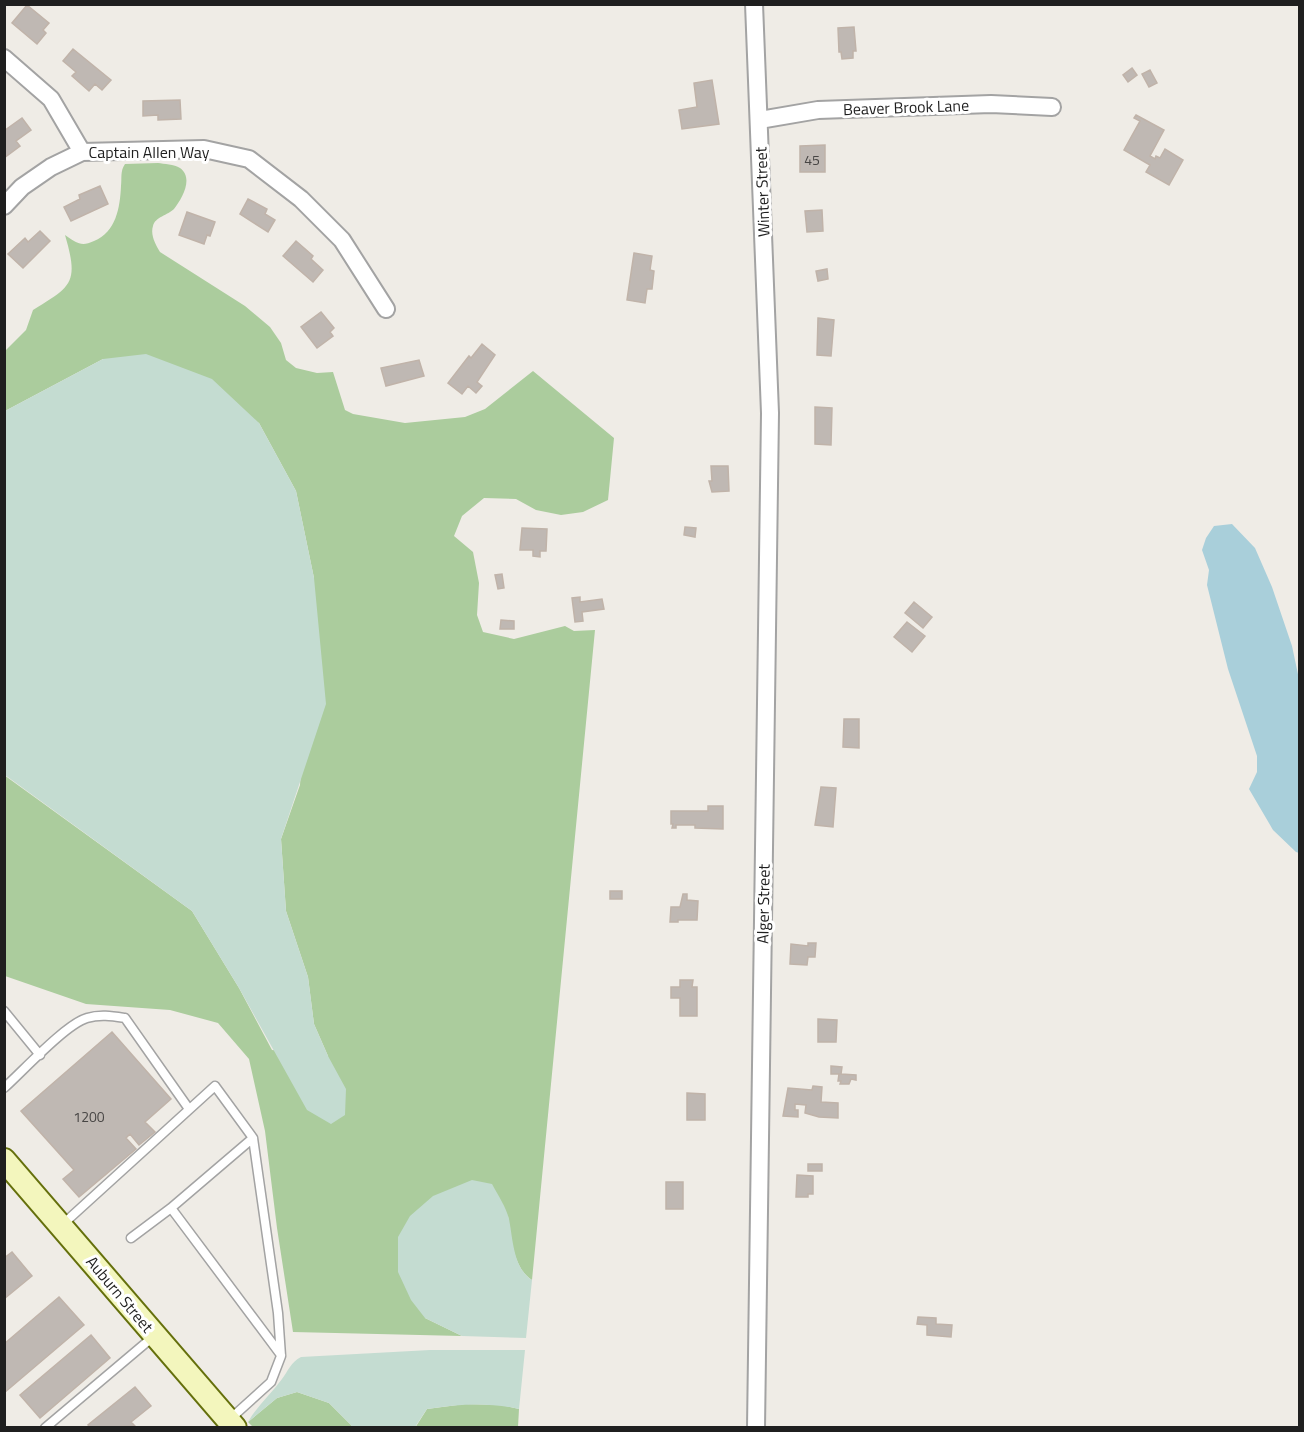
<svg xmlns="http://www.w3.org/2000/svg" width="1304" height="1432" viewBox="0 0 1304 1432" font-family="'Titillium Web',sans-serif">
  <rect width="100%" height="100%" fill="#efece6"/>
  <path fill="#abcc9d" d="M158 163C164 164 174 164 180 168 194 178 182 199 174 209 168 215 155 217 153 226 150 235 156 245 160 252L245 306 270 327 281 343 286 360 296 368 317 373 333 372 345 410 353 414 405 423 465 417 485 409 533 371 614 438 608 500 583 512 561 515 536 510 516 499 484 498 462 516 454 536 473 552 479 583 477 615 483 632 514 639 565 626 574 631 595 630 532 1280C513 1268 511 1237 508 1216L425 1318 462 1336 293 1332 277 1228 265 1131 249 1059 218 1023 170 1010 86 1004 5 976 4 775 192 911 239 988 272 1050 328 1056 314 1024 308 977 286 911 281 839 300 785 314 578 296 491 259 423 103 359 5 411V351L26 330 33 310C72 286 79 283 65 235 77 243 81 247 94 241 116 232 120 208 121 186 122 178 120 171 125 164Z
    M297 1392 329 1403 351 1425V1427H253L248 1422 277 1398Z
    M465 1404 502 1405 519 1409 518 1427 415 1428 427 1409Z"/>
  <path fill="#c4dcd1" d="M146 354 212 379 259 423 296 491 314 578 326 704 281 839 286 911 308 977 314 1024 328 1056 346 1089 345 1115 331 1124 307 1110 239 988 192 911 5 775V411L103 359Z
    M472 1180 492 1184C498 1195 506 1207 509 1219 513 1239 513 1268 532 1280L526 1338 462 1336 425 1318 411 1300 398 1272V1237L410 1216 433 1196Z
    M430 1350H525L519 1409C488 1402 459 1404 427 1409L415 1427H351V1425L329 1403 297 1392 277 1398 248 1422C257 1406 271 1394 282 1379 288 1371 291 1362 301 1357Z"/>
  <path fill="#a9cfda" d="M1232 524 1255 548 1272 587 1292 646 1299 679V853L1296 852 1273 830 1249 789 1257 772V756L1228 669 1207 585 1209 570 1202 550 1206 538 1214 526Z"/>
  <path fill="#bfb8b3" stroke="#c0b3a9" stroke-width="1.5" d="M27 5 49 23 43 30 46 33 37 44 12 23Z
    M854 27 856 51H853V58L842 59 841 52H839L838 28Z
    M73 49 111 80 102 90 95 84 89 91 72 76 76 72 63 61Z
    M1132 68 1137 75 1128 82 1123 75Z
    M1150 70 1157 83 1149 87 1142 74Z
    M712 80 719 124 682 129 679 110 697 107 694 83Z
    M180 100 181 119 158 120V115L143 116V101Z
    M1136 115 1164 130 1150 156 1155 159 1156 156 1160 158 1165 149 1183 160 1169 185 1146 172 1150 165 1124 150 1140 121 1134 118Z
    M22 118 31 130 16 141 20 146 4 158V131Z
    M825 145V172H800V146Z
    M100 186 108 204 71 221 64 207 80 199 79 195Z
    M248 199 267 209 265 214 275 220 268 232 240 214Z
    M822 210 823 231 807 232 805 211Z
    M187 212 215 222 210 236 207 235 204 244 179 235Z
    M40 231 50 241 23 268 8 254 25 238 28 242Z
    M296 241 313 256 311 259 323 270 313 282 283 256Z
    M634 253 652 256 650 270 654 271 652 289H647L645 303 627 300Z
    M827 269 828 279 818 281 816 271Z
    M321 312 334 328 330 332 333 336 317 348 301 327Z
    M818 318 834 320 831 356 817 355Z
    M482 344 495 355 477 382 482 386 476 393 468 386 462 394 448 383 469 356 471 358Z
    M419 360 424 376 386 386 381 368Z
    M815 407 832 408 831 445 815 444Z
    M711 466H728L729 491 712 492 709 481H712Z
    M685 527 696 528 695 537 684 535Z
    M522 528 547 529 546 551H540V557L533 556V550H520Z
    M502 574 504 588 498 589 495 575Z
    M580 597V602L602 599 604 609 582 612 583 621 575 622 572 598Z
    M914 602 932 617 923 628 905 613Z
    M501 620 514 621V629H500Z
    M907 622 925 636 912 652 894 637Z
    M844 719H859V748L843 747Z
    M821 787 836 788 833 827 815 825Z
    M708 806H723V829L695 828V825H676V828H672L673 824H671V811H708Z
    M610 891H622V899H610Z
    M683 894H687V900L698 901 697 920H678V922H670L671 907H680Z
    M808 943H816L815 957H808L807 965 790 964 791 944 808 946Z
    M680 980H693L692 987H697V1016H680V998H671V987H680Z
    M818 1019 837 1020 836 1042H818Z
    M112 1032 171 1099 145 1122 155 1132 139 1145 130 1134 126 1138 136 1149 79 1197 63 1179 74 1170 21 1111Z
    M831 1066 842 1067 841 1074 856 1075V1080L851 1079 849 1084H840L841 1081H838L839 1074H831Z
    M813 1086 822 1087 821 1102 838 1103V1118L819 1117 805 1113 806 1105 795 1104V1110H798V1117L783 1116 788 1088 812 1090Z
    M687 1093 705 1094V1120H687Z
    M808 1164H822V1171H808Z
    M797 1175 813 1176V1194H808V1197H796Z
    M666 1182H683V1209H666Z
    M12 1252 32 1276 4 1299V1258Z
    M59 1297 84 1325 4 1393V1344Z
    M918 1317 936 1318V1324L952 1325 951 1337 927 1335V1325L917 1324Z
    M91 1335 110 1358 40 1418 20 1395Z
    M135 1387 151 1406 131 1422 135 1426 90 1428 88 1425Z"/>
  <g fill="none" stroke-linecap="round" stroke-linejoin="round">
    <g stroke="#a3a3a3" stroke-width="11">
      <path id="lane" d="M4 1011 40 1055
        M4 1088C23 1071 66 1024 87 1018 100 1014 112 1016 125 1018L189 1109
        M253 1138 171 1208 281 1355
        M62 1225 215 1086 253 1138 278 1313 281 1356 271 1382 229 1420
        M131 1238 171 1208
        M45 1428 154 1336"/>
    </g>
    <g stroke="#a3a3a3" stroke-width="20">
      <path id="street" d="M754 4 770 413 756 1428
        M4 58 51 99 82 152
        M760 120 818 110 991 104 1052 107
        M4 206 22 187 51 167 82 152 204 149 249 159 301 199 342 240 386 309"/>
    </g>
    <g stroke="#65700c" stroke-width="26">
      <path id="secondary" d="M4 1160 235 1428"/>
    </g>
    <use href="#lane" stroke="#fff" stroke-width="8"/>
    <use href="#street" stroke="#fff" stroke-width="16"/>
    <use href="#secondary" stroke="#f3f6bd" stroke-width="22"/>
  </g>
  <g text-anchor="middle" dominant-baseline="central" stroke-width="6" stroke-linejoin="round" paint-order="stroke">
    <g font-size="14" fill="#474544">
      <text x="812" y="159">45</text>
      <text x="89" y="1116">1200</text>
    </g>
    <g font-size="16" fill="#1f1f1f" stroke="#fff">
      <text transform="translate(906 107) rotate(-2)">Beaver Brook Lane</text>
      <text x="149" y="152">Captain Allen Way</text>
      <text transform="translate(762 192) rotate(-92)">Winter Street</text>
      <text transform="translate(763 904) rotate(-89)">Alger Street</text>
      <text transform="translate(120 1294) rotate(50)">Auburn Street</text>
    </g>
  </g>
  <rect width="1304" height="1432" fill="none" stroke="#1f1f1f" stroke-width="12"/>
</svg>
